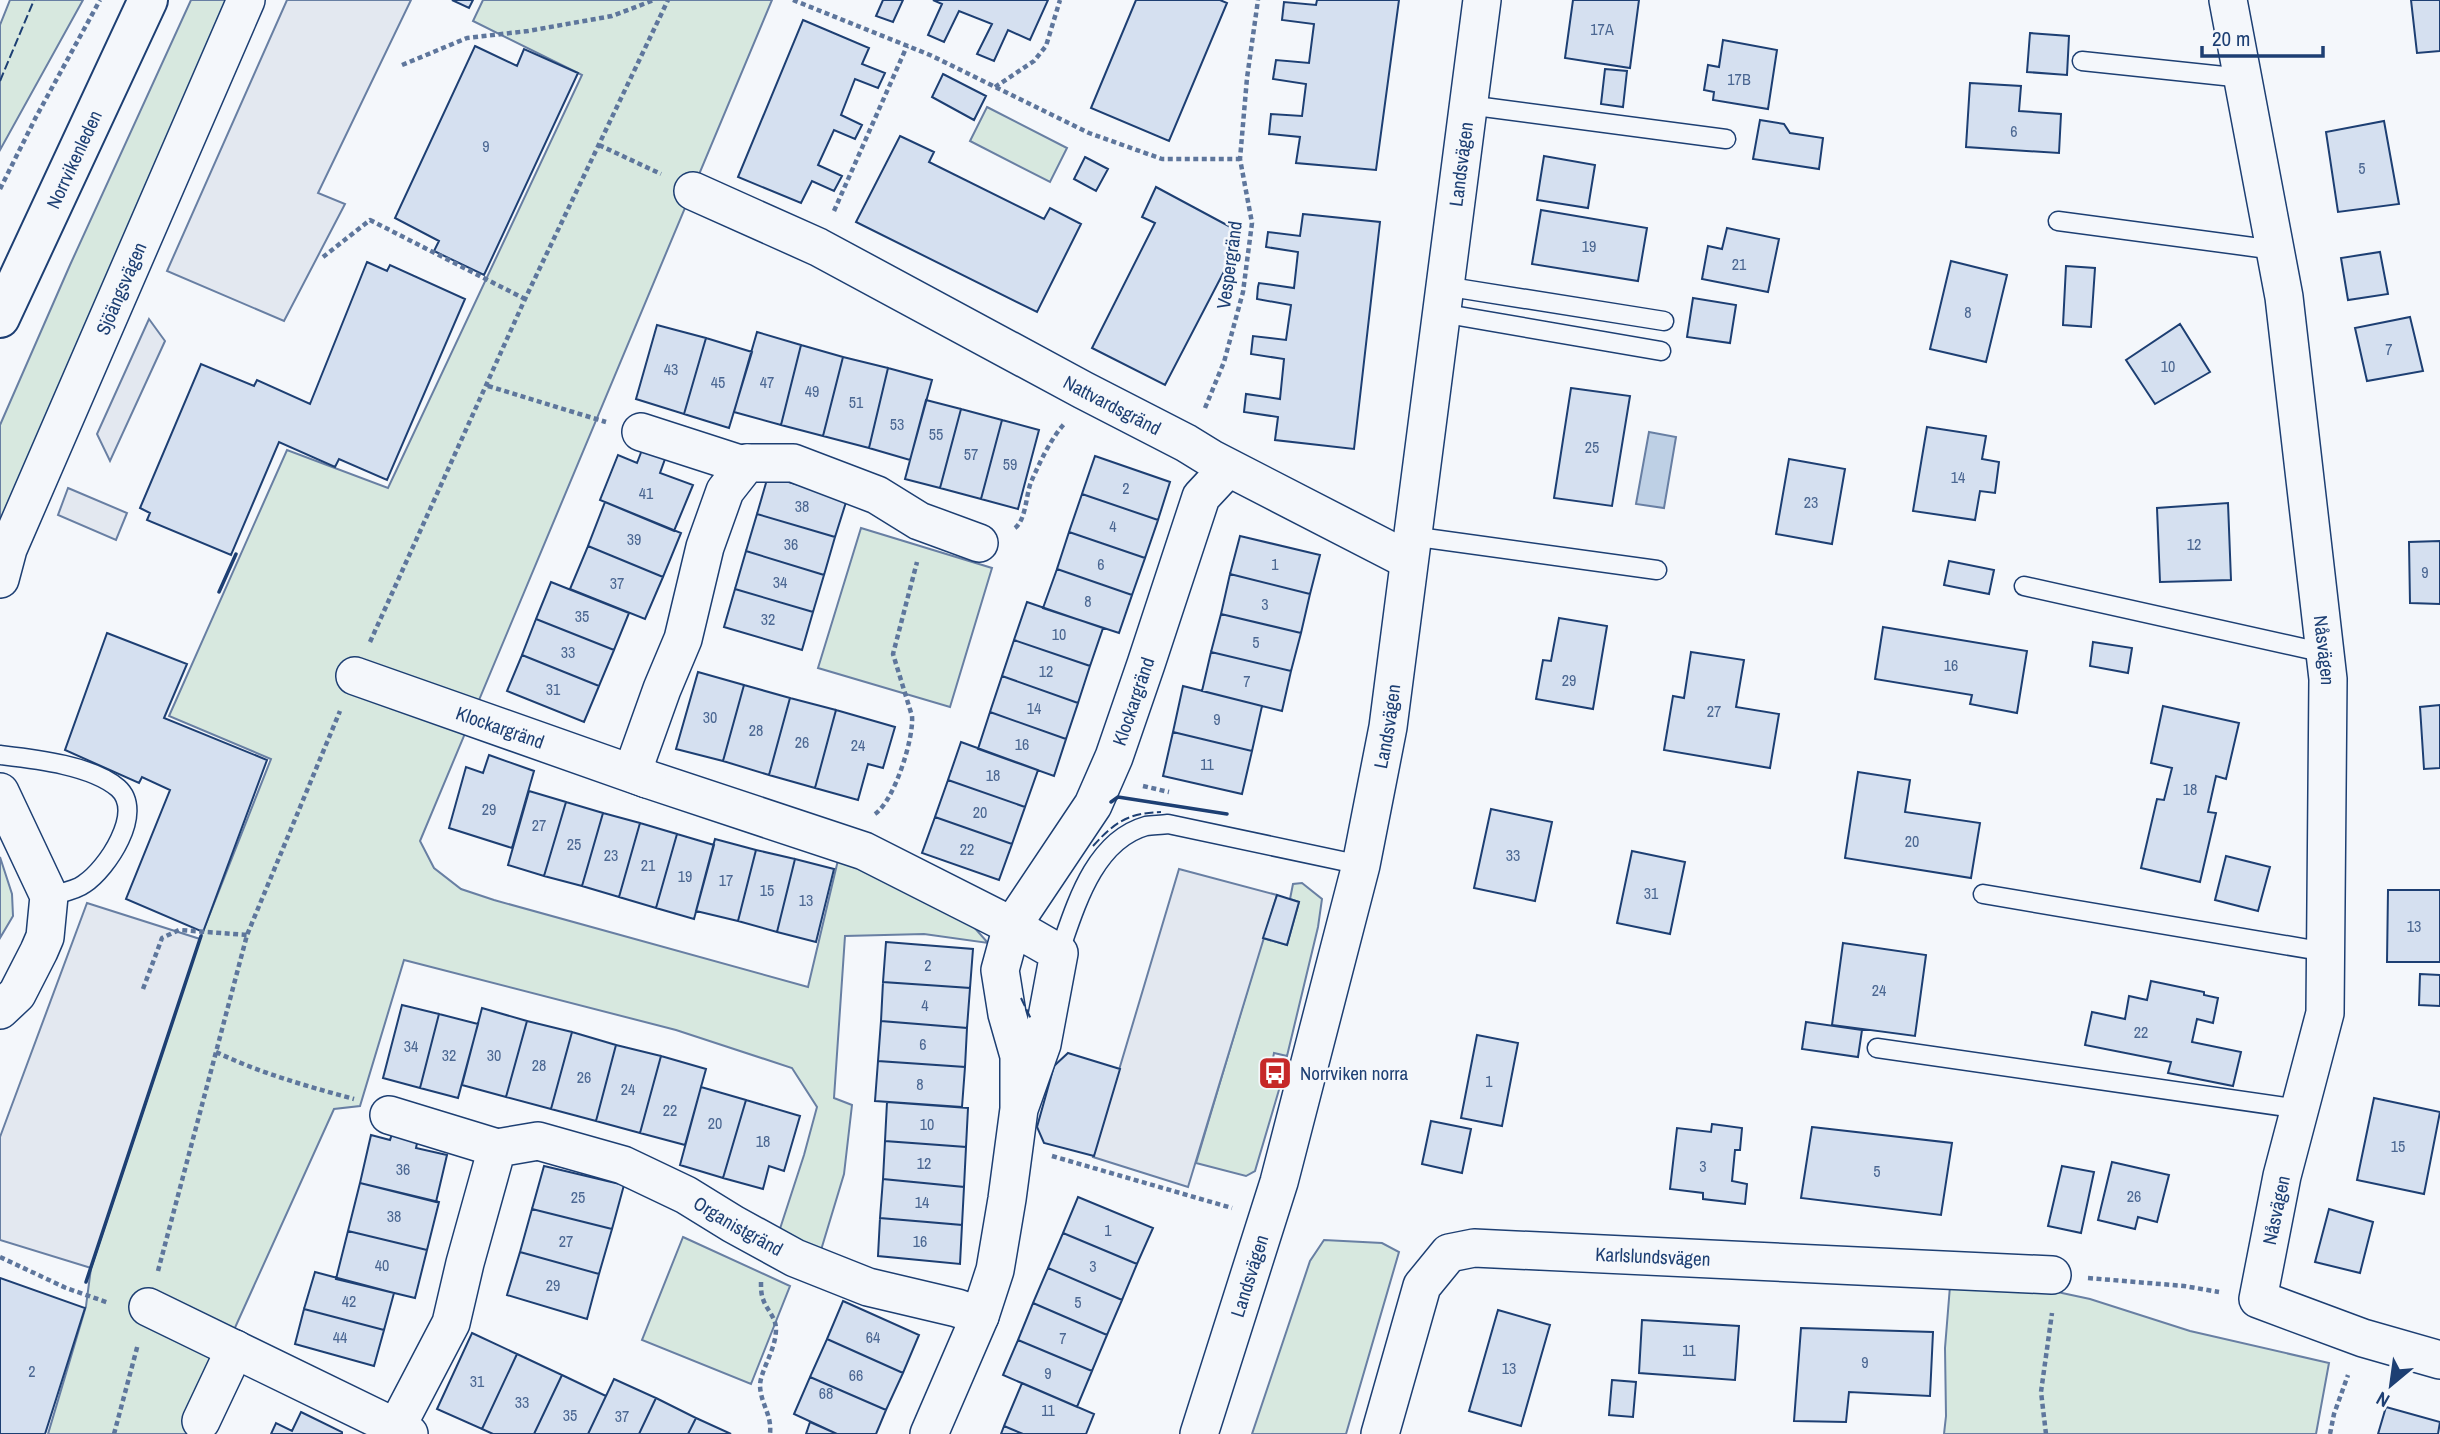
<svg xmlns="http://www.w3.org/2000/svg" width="2440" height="1434" viewBox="0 0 2440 1434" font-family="'Archivo Narrow',sans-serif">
  <rect width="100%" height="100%" fill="#f4f7fb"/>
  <path fill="#d7e8df" stroke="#687fa3" stroke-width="2" d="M10 0H83L0 150V25Z
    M191 0H233L135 211 0 522V425L70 265Z
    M483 0H772L420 841 434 868 461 889 494 900 808 987 838 860 862 868 973 926 988 943 924 934 845 936 834 1098 852 1105 844 1174 818 1260 777 1238 804 1155 817 1107 792 1068 676 1030 404 960 360 1106 334 1109 190 1427V1434H48L86 1306 91 1268 200 939 271 759 169 716 287 450 388 488 582 75 473 21Z
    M987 107 1067 148 1050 182 970 141Z
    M861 528 992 568 950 707 818 668Z
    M0 857 12 894 13 916 0 938Z
    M1302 883 1322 899 1318 927 1287 1056 1274 1053 1269 1079 1281 1083 1255 1171 1246 1176 1196 1163 1263 938 1287 945 1299 902 1290 899 1293 884Z
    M683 1237 790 1286 751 1384 642 1340Z
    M1324 1240 1382 1243 1399 1252 1346 1434H1252L1310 1261Z
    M1950 1286 2034 1287 2090 1299 2190 1331 2329 1363 2316 1434H1944L1946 1416 1945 1348Z"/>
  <path fill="#e3e8f0" stroke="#687fa3" stroke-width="2" d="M287 0H411L318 193 345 204 284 321 167 271Z
    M149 319 165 341 110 461 97 434Z
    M68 488 127 513 116 540 58 515Z
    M1179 869 1277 895 1188 1187 1093 1157Z
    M87 903 200 939 91 1268 0 1240V1137Z"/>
  <path fill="#bed0e5" stroke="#687fa3" stroke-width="2" d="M1649 432 1676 437 1664 508 1636 504Z"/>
  <path fill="#d5e0f0" stroke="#1d3f73" stroke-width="2" d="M452 0H473L469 8Z
    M883 0H903L893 22 876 16Z
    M933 0H1048L1030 40 1008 30 994 61 977 54 992 24 959 11 944 42 928 35 942 4Z
    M1136 0H1220L1227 3 1169 141 1091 108Z
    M1317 0H1399L1376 170 1296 163 1300 137 1269 134 1271 114 1302 116 1306 84 1273 79 1276 60 1309 63 1314 24 1282 20 1284 2 1316 5Z
    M1573 0H1639L1630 68 1565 58Z
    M2411 0H2440V51L2417 53Z
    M803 20 869 48 862 64 885 73 878 88 855 79 841 115 862 125 855 139 834 130 818 165 842 176 834 191 812 181 801 203 738 177Z
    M2030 33 2069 36 2067 75 2027 72Z
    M1723 40 1777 50 1768 109 1713 100 1714 92 1704 90 1708 65 1719 67Z
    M475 46 517 66 524 49 578 73 484 275 434 251 439 241 395 218Z
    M1605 69 1627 71 1623 107 1601 104Z
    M943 74 986 96 974 120 932 97Z
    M1970 83 2021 86 2019 111 2061 114 2059 153 1966 147Z
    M1760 120 1784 124 1790 133 1823 138 1819 169 1753 159Z
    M2384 121 2399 204 2338 212 2326 132Z
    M900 136 934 152 929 162 1044 219 1050 208 1081 224 1037 312 856 222Z
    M1544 156 1595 165 1588 208 1537 200Z
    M1085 157 1108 169 1096 191 1074 179Z
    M1156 187 1238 231 1226 256 1231 258 1165 385 1092 348 1155 223 1142 217Z
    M1541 210 1647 228 1638 281 1532 264Z
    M1303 214 1380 222 1354 449 1275 440 1278 417 1244 412 1246 394 1280 399 1284 359 1251 354 1253 336 1286 340 1291 305 1257 299 1258 287 1259 283 1294 288 1298 252 1266 247 1268 232 1300 236Z
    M1727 228 1779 239 1768 292 1702 279 1708 246 1722 249Z
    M2380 252 2388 294 2348 300 2341 258Z
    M1951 261 2007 275 1986 362 1930 349Z
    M367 262 387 271 390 265 465 299 387 480 339 459 335 467 279 442 231 555 147 520 150 513 140 508 201 364 254 386 257 380 310 404Z
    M2066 266 2095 268 2091 327 2063 325Z
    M1693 298 1736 305 1730 343 1687 337Z
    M2410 317 2423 371 2367 381 2355 328Z
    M2180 324 2210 372 2155 404 2126 360Z
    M657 325 706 338 684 414 636 399Z
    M757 332 801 345 781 425 734 412Z
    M706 338 752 352 729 428 684 414Z
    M801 345 843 357 823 436 781 425Z
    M843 357 888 368 869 448 823 436Z
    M888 368 932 380 910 460 869 448Z
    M1571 388 1630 396 1612 506 1554 498Z
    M926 400 961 409 940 488 905 479Z
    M961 409 1002 420 981 499 940 488Z
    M1002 420 1039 430 1018 509 981 499Z
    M1927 427 1986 436 1982 459 1999 462 1995 493 1980 491 1975 520 1913 511Z
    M642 450 665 459 660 473 693 485 674 531 600 500 618 455 637 463Z
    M1095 456 1170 482 1158 520 1082 494Z
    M1789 459 1845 469 1832 544 1776 534Z
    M768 476 847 499 835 537 757 514Z
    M1082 494 1158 520 1145 558 1069 532Z
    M605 502 681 533 663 577 588 546Z
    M2228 503 2231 580 2160 582 2157 508Z
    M757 514 835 537 824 575 746 551Z
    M1069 532 1145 558 1132 595 1057 569Z
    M1240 536 1320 555 1310 594 1230 574Z
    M2440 541V604L2410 603 2409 542Z
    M588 546 663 577 645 619 570 589Z
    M746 551 824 575 813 612 735 589Z
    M1949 561 1994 570 1989 594 1944 585Z
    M1057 569 1132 595 1119 633 1043 608Z
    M1230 574 1310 594 1301 633 1221 614Z
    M551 582 629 613 614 650 536 619Z
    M735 589 813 612 802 650 724 627Z
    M1027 602 1103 628 1090 666 1014 640Z
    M1221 614 1301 633 1291 671 1211 652Z
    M1559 618 1607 626 1593 709 1536 699 1543 660 1551 661Z
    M536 619 614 650 599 686 522 655Z
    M1883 627 2027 651 2017 713 1970 704 1972 695 1875 679Z
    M107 633 187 664 164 718 267 760 203 932 126 899 170 790 142 777 139 783 65 750Z
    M1014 640 1090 666 1078 703 1002 676Z
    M2093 642 2132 648 2128 673 2090 666Z
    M1211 652 1291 671 1282 711 1202 691Z
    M1691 652 1744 660 1736 707 1779 714 1770 768 1664 750 1673 696 1684 698Z
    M522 655 599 686 584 722 507 691Z
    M698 672 744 685 723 761 676 749Z
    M1002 676 1078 703 1066 739 990 712Z
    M744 685 790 698 769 775 723 761Z
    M1183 686 1262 706 1252 751 1173 732Z
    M790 698 836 710 815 788 769 775Z
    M2440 705V768L2424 769 2420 707Z
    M2163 706 2239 723 2226 779 2216 776 2208 812 2216 813 2200 882 2141 868 2157 799 2164 800 2172 768 2151 763Z
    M836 710 895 727 883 768 868 764 858 800 815 788Z
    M990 712 1066 739 1054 776 978 749Z
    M1173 732 1252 751 1242 794 1163 776Z
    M961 742 1038 770 1025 807 948 780Z
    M489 755 534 771 512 848 449 828 466 767 483 773Z
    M1858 772 1910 780 1905 812 1980 823 1971 878 1845 858Z
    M948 780 1025 807 1012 844 935 817Z
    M529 791 566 802 544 876 508 865Z
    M566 802 603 813 582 886 544 876Z
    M1491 809 1552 822 1535 901 1474 888Z
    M603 813 640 823 619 897 582 886Z
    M935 817 1012 844 999 880 922 853Z
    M640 823 677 834 656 908 619 897Z
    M677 834 714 845 694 919 656 908Z
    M715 839 756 850 738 921 696 911Z
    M756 850 795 859 777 932 738 921Z
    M1632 851 1685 862 1670 934 1617 923Z
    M2226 856 2270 867 2258 911 2215 900Z
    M795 859 834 869 816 942 777 932Z
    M2388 890H2440V962H2387Z
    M1277 895 1299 902 1287 945 1263 938Z
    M886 942 973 949 970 988 883 982Z
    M1843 943 1926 955 1915 1036 1832 1025Z
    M2420 974 2440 975V1006L2419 1005Z
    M2151 981 2204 992V995L2218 998 2213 1023 2197 1019 2192 1042 2241 1052 2233 1086 2168 1073 2171 1062 2085 1045 2092 1012 2125 1019 2129 996 2147 1000Z
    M883 982 970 988 967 1028 881 1021Z
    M402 1005 439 1014 420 1088 383 1078Z
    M482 1008 527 1021 506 1097 462 1085Z
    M439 1014 478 1024 458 1098 420 1088Z
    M527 1021 572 1032 551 1109 506 1097Z
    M881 1021 967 1028 965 1067 878 1061Z
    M1806 1022 1862 1030 1858 1057 1802 1049Z
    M572 1032 616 1045 596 1121 551 1109Z
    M1477 1035 1518 1043 1502 1126 1461 1118Z
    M616 1045 661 1056 640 1133 596 1121Z
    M1068 1053 1120 1069 1094 1156 1044 1143 1037 1127 1054 1066Z
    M661 1056 706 1069 685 1145 640 1133Z
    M878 1061 965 1067 962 1107 875 1101Z
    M701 1087 746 1100 723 1178 680 1165Z
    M2374 1098 2440 1112 2424 1194 2357 1180Z
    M746 1100 800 1116 784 1171 769 1166 763 1189 723 1178Z
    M887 1102 968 1108 966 1147 885 1141Z
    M1431 1121 1471 1129 1462 1173 1422 1164Z
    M1712 1124 1742 1128 1740 1150H1735L1732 1181 1747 1184 1745 1204 1703 1199V1193L1670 1189 1677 1128 1711 1132Z
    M1812 1127 1952 1143 1941 1215 1801 1198Z
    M394 1128 419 1134 416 1148 447 1155 436 1202 360 1183 371 1135 390 1140Z
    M885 1141 966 1147 964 1187 883 1179Z
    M2112 1162 2169 1175 2157 1222 2138 1217 2135 1229 2098 1220Z
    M544 1166 624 1185 612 1229 532 1209Z
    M2062 1166 2094 1172 2081 1233 2048 1226Z
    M883 1179 964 1187 962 1225 880 1218Z
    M360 1183 439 1202 427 1250 348 1231Z
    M1078 1197 1153 1228 1137 1264 1063 1233Z
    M532 1209 612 1229 599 1274 520 1252Z
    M2329 1209 2373 1222 2360 1273 2315 1262Z
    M880 1218 962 1225 960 1264 878 1256Z
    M348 1231 427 1250 415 1298 336 1279Z
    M1063 1233 1137 1264 1122 1300 1048 1268Z
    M520 1252 599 1274 587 1319 507 1295Z
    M1048 1268 1122 1300 1107 1335 1033 1303Z
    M315 1272 394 1293 384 1330 304 1309Z
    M0 1278 85 1308 45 1434H0Z
    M843 1301 919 1335 903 1373 827 1339Z
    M1033 1303 1107 1335 1092 1371 1018 1340Z
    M304 1309 384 1330 374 1366 295 1344Z
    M1498 1310 1550 1325 1521 1426 1469 1411Z
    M1642 1320 1739 1326 1735 1380 1639 1373Z
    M1801 1328 1933 1332 1930 1396 1849 1392 1846 1422 1794 1421Z
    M472 1333 517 1354 482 1429 437 1409Z
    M827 1339 903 1373 886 1410 810 1377Z
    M1018 1340 1092 1371 1077 1407 1003 1375Z
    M517 1354 562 1375 534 1434H493L482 1429Z
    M562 1375 606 1396 588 1434H534Z
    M810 1377 886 1410 876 1434H837L794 1414Z
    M614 1379 656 1398 639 1434H588Z
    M1612 1380 1636 1382 1633 1417 1609 1415Z
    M1022 1383 1094 1414 1086 1434H1023L1004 1426Z
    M656 1398 696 1418 688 1434H639Z
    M2386 1407 2440 1422 2438 1434H2378Z
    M301 1412 342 1432V1434H271L276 1423 292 1431Z
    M696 1418 731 1434H688Z
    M810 1422 837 1434H806Z
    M1004 1426 1023 1434H1001Z"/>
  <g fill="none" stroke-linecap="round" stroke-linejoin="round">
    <g stroke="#1d3f73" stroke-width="21">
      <path id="lane" d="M2082 61 2243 78
        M1468 105 1726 139
        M2058 221 2275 250
        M1444 286 1664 321
        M1441 313 1661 351
        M1411 536 1657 570
        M2024 586 2325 653
        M0 755C34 759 91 765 118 788 145 812 107 869 84 884 75 891 59 893 49 896
        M1983 894 2326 952
        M1059 953C1075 908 1093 841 1146 826 1153 825 1161 825 1168 824L1361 865
        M1877 1048 2300 1109"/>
    </g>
    <g stroke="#1d3f73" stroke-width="40">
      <g id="street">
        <path id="s1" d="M2228 0 2284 297 2328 679 2325 1013 2282 1176 2258 1299 2363 1338 2440 1360"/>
        <path id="s2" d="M693 191 818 247 1083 390 1186 443 1212 459 1408 560"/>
        <path d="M641 432 740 464 747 463"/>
        <path id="s3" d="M0 579 8 549 246 0"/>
        <path id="s4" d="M355 676 647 779 864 851 1012 926 1093 805 1114 757 1146 664 1201 497 1228 468"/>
        <path d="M647 779 632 773 662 689 683 639 705 547 725 491 747 463H793L877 495 919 521 979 543"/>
        <path d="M0 792 49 896 45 937 39 951 17 994 0 1010"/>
        <path d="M389 1115 497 1148"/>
        <path d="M148 1307 409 1434"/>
        <path d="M201 1421 235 1349"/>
        <path id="s5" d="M396 1428 451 1323 465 1263 497 1148 538 1141 623 1165 686 1195 733 1224 795 1258 868 1287 957 1308 980 1316"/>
        <path d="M929 1434 980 1316 995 1270 1007 1199 1019 1109V1056L1007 1014 1000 970 1012 926 1059 953 1042 1044 1019 1109"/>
        <path id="s6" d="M1199 1434 1279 1182 1361 865 1388 727 1482 0"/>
        <path id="s7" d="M1380 1434 1422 1286 1449 1253 1474 1248 2052 1275"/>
      </g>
    </g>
    <g stroke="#1d3f73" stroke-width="42">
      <g id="secondary">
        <path id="s8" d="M0 318 148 0"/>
      </g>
    </g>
    <path stroke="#5e769c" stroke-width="4.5" stroke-dasharray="5 3.5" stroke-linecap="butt" d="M793 0 930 55 1089 133 1162 159H1240
      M402 65 467 38 528 31 612 16 654 0
      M995 87 1034 61 1046 46 1060 0
      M599 145 661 174
      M0 189 36 117 100 0
      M834 211 907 46
      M323 257 370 220 525 299
      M488 386 606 422
      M1205 408 1224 362 1243 292 1252 223 1240 159 1247 78 1258 0
      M1015 528C1026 520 1026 495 1031 482 1040 462 1050 440 1064 424
      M370 642 525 299 668 0
      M1143 786 1169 792
      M875 814C894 801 914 739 912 716L893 654 917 562
      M143 989 162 938 179 930 247 935
      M216 1052C260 1073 306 1086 354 1099
      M1052 1156 1232 1208
      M0 1257 66 1288 109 1303
      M158 1271 247 935 340 711
      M2088 1278 2184 1286 2219 1292
      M761 1282C761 1288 761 1294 763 1299 766 1309 776 1317 776 1329 776 1350 760 1371 760 1386 761 1405 772 1414 770 1434
      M114 1434 138 1344
      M2046 1434 2041 1392 2052 1313
      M2330 1434 2334 1414 2348 1375"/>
    <use href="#lane" stroke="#f4f7fb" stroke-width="18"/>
    <use href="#street" stroke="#f4f7fb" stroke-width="37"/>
    <use href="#secondary" stroke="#f4f7fb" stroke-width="38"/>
    <path stroke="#1d3f73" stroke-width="2" stroke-dasharray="9 3.5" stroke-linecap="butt" d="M0 81 34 0
      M1093 846C1115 822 1128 813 1161 812
      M1021 998 1031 1019"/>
    <path stroke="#1d3f73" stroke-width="3.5" d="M219 592 236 554
      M1111 802 1118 797 1227 814
      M86 1282 201 936"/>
  </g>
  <defs>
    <g id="bus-square" transform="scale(1.75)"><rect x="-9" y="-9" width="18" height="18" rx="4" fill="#c62828" stroke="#f4f7fb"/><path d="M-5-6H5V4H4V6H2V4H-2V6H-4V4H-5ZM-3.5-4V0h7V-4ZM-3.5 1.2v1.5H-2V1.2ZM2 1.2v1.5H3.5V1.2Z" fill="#fff"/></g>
  </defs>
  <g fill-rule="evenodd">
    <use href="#bus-square" x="1275" y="1073"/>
  </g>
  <g text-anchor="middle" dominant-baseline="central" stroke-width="5" stroke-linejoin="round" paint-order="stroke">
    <g font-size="16" fill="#4b6792">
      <text x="1602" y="29">17A</text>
      <text x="1739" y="79">17B</text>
      <text x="2014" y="131">6</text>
      <text x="486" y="146">9</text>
      <text x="2362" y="168">5</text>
      <text x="1589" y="246">19</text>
      <text x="1739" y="264">21</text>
      <text x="1968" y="312">8</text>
      <text x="2389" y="349">7</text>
      <text x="2168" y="366">10</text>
      <text x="671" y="369">43</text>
      <text x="718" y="382">45</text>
      <text x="767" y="382">47</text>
      <text x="812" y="391">49</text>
      <text x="856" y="402">51</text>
      <text x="897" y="424">53</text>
      <text x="936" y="434">55</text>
      <text x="1592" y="447">25</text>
      <text x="971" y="454">57</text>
      <text x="1010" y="464">59</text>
      <text x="1958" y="477">14</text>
      <text x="1126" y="488">2</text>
      <text x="646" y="493">41</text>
      <text x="1811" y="502">23</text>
      <text x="802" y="506">38</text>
      <text x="1113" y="526">4</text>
      <text x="634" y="539">39</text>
      <text x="791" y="544">36</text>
      <text x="2194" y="544">12</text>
      <text x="1101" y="564">6</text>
      <text x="1275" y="564">1</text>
      <text x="2425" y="572">9</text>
      <text x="780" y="582">34</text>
      <text x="617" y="583">37</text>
      <text x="1088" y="601">8</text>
      <text x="1265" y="604">3</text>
      <text x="582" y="616">35</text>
      <text x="768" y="619">32</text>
      <text x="1059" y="634">10</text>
      <text x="1256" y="642">5</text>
      <text x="568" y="652">33</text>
      <text x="1951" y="665">16</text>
      <text x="1046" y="671">12</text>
      <text x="1569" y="680">29</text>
      <text x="1247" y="681">7</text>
      <text x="553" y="689">31</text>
      <text x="1034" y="708">14</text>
      <text x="1714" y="711">27</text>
      <text x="710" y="717">30</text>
      <text x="1217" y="719">9</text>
      <text x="756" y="730">28</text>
      <text x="802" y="742">26</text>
      <text x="1022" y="744">16</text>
      <text x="858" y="745">24</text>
      <text x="1207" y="764">11</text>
      <text x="993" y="775">18</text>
      <text x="2190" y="789">18</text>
      <text x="489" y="809">29</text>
      <text x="980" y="812">20</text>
      <text x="539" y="825">27</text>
      <text x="1912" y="841">20</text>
      <text x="574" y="844">25</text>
      <text x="967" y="849">22</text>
      <text x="611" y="855">23</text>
      <text x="1513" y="855">33</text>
      <text x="648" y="865">21</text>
      <text x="685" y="876">19</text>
      <text x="726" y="880">17</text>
      <text x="767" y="890">15</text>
      <text x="1651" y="893">31</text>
      <text x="806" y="900">13</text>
      <text x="2414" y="926">13</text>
      <text x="928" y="965">2</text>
      <text x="1879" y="990">24</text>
      <text x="925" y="1005">4</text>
      <text x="2141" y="1032">22</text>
      <text x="923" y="1044">6</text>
      <text x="411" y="1046">34</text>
      <text x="449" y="1055">32</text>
      <text x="494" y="1055">30</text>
      <text x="539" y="1065">28</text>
      <text x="584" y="1077">26</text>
      <text x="1489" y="1081">1</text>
      <text x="920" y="1084">8</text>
      <text x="628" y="1089">24</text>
      <text x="670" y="1110">22</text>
      <text x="715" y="1123">20</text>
      <text x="927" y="1124">10</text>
      <text x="763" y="1141">18</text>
      <text x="2398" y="1146">15</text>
      <text x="924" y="1163">12</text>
      <text x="1703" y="1166">3</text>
      <text x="403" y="1169">36</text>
      <text x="1877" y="1171">5</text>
      <text x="2134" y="1196">26</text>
      <text x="578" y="1197">25</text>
      <text x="922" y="1202">14</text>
      <text x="394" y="1216">38</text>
      <text x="1108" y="1230">1</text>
      <text x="566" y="1241">27</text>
      <text x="920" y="1241">16</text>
      <text x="382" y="1265">40</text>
      <text x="1093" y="1266">3</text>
      <text x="553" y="1285">29</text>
      <text x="349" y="1301">42</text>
      <text x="1078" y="1302">5</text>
      <text x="340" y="1337">44</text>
      <text x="873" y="1337">64</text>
      <text x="1063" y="1338">7</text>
      <text x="1689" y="1350">11</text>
      <text x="1865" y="1362">9</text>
      <text x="1509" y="1368">13</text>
      <text x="32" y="1371">2</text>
      <text x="1048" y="1373">9</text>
      <text x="856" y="1375">66</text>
      <text x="477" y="1381">31</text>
      <text x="826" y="1393">68</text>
      <text x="522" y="1402">33</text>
      <text x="1048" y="1410">11</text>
      <text x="570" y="1415">35</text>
      <text x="622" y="1416">37</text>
    </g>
    <g font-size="19" fill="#1d3f73" stroke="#f4f7fb">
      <text stroke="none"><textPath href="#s8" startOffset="175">Norrvikenleden</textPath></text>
      <text stroke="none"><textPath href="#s6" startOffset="1300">Landsvägen</textPath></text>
      <text transform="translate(1229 265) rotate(-82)">Vespergränd</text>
      <text stroke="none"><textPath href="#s3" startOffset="315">Sjöängsvägen</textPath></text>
      <text stroke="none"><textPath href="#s2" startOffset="471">Nattvardsgränd</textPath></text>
      <text stroke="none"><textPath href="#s1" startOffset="658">Nåsvägen</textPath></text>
      <text stroke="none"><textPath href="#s4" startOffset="961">Klockargränd</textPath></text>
      <text stroke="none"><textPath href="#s4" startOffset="154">Klockargränd</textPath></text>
      <text stroke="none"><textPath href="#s6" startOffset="733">Landsvägen</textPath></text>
      <text transform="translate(2276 1210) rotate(-78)">Nåsvägen</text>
      <text stroke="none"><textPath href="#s5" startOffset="560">Organistgränd</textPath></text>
      <text stroke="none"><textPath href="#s7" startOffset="401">Karlslundsvägen</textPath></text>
      <text stroke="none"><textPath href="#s6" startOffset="166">Landsvägen</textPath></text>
    </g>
    <g font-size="19" fill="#1d3f73" stroke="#f4f7fb" text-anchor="start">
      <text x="1300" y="1073">Norrviken norra</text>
    </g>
  </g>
  <g transform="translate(2391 1385) rotate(209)" stroke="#f4f7fb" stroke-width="5" paint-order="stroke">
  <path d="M0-5L12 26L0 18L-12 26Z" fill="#1d3f73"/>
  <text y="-10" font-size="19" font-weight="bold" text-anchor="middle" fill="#1d3f73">N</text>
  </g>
  <path d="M2202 46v10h121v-10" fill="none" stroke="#1d3f73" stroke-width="3.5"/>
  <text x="2212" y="46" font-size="21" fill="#1d3f73" stroke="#f4f7fb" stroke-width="5" paint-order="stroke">20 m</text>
</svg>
